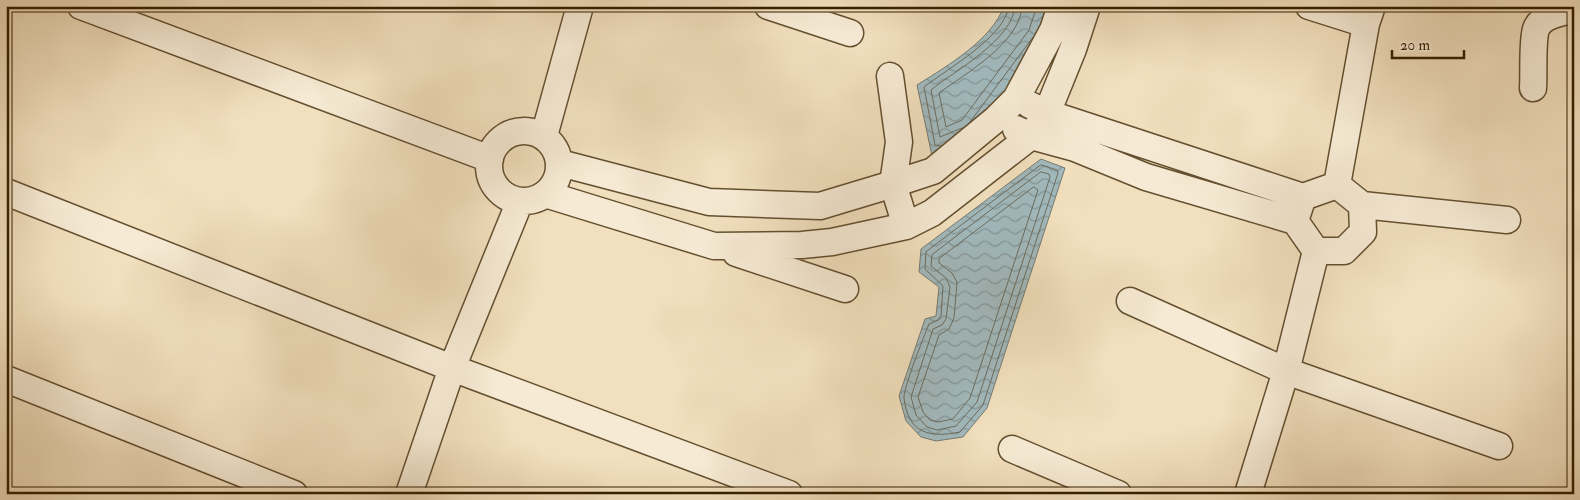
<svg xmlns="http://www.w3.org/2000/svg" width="1580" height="500" viewBox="0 0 1580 500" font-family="'IM FELL Double Pica',serif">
  <defs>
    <pattern id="water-waves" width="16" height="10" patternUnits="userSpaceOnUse" patternTransform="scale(1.25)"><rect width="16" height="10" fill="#a1b9bd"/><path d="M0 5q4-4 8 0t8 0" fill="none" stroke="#849697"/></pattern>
  </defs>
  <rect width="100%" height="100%" fill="#f1dfbd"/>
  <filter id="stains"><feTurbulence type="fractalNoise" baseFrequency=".004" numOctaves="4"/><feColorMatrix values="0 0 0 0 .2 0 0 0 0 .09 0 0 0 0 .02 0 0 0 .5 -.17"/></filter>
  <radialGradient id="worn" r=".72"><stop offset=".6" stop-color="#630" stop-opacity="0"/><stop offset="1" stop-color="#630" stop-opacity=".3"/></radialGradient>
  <path fill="url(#water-waves)" stroke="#767b71" d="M1004 6H1057L1046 39 974 135 932 156 917 85C947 66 992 40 1004 6Z
    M1041 159 1065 168 987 408 963 437 936 441 921 437 906 421 899 396 925 319 936 316 939 287 919 272 921 249Z"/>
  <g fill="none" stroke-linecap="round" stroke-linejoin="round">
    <path stroke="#6b6c5e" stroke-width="1" d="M1022 6C1021 42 965 74 939 93L946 127 962 120 1029 30 1037 6
      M970 122 1033 37
      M962 128 940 137 931 90C954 71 1013 40 1015 6
      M941 146 935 145 924 87C947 69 1005 37 1009 6
      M1041 165 1057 170 1058 173 983 405 960 432C930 438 908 434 904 398 903 389 924 336 929 324L938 320 941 316 943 286 925 269 926 252Z
      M1041 172 1049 174 1050 177 977 402 956 426 937 430 927 427 916 415 911 397 933 329 942 325 946 319 950 287 946 278 931 266 932 255Z
      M1034 187 1038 190 970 398 953 419 938 422 930 420 923 412 918 397 939 335 949 329 954 318 957 282 952 273 939 263V259Z"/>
    <g stroke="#644f2f" stroke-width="29">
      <path id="street" d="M81 6 490 159
        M768 6 850 33
        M1309 6 1366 24
        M890 76 899 142 893 184 906 226
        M1533 88C1534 74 1532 41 1536 29 1541 16 1562 11 1574 11
        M1030 105 1047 113 1303 197
        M1016 129 1031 136 1075 148 1146 177 1295 221
        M489 166a35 35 0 1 1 70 0a35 35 0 1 1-70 0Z
        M544 136 580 6
        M560 163 709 202 820 206 893 184 933 171 996 119 1016 99 1053 30 1061 6
        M1337 185 1362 205 1363 232 1344 251H1316L1295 221 1303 197Z
        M1337 185 1366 24 1372 6
        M6 192 452 368 789 494
        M545 194 714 246 802 245 832 242 906 226 932 213 1031 136 1047 113 1073 49 1087 6
        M1362 205 1507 220
        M736 253 845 289
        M1130 301 1286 371 1499 446
        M6 379 294 494
        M1012 449 1118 494
        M409 494 452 368 520 201
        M1248 494 1286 371 1316 251"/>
    </g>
    <use href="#street" stroke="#f6ead4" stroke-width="26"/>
  </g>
  <rect width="1580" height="500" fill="none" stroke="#f1dfbd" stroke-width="25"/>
  <rect x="8" y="8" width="1565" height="485" fill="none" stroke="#351f00" stroke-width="2.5"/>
  <rect x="12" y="12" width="1555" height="475" fill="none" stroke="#351f00"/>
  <path d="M1392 50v8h72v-8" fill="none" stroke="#351f00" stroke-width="2.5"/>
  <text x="1400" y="50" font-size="15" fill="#351f00" stroke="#f6ead4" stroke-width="4" paint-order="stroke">20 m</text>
  <rect width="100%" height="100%" filter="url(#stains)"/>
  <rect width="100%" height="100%" fill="url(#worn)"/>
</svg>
